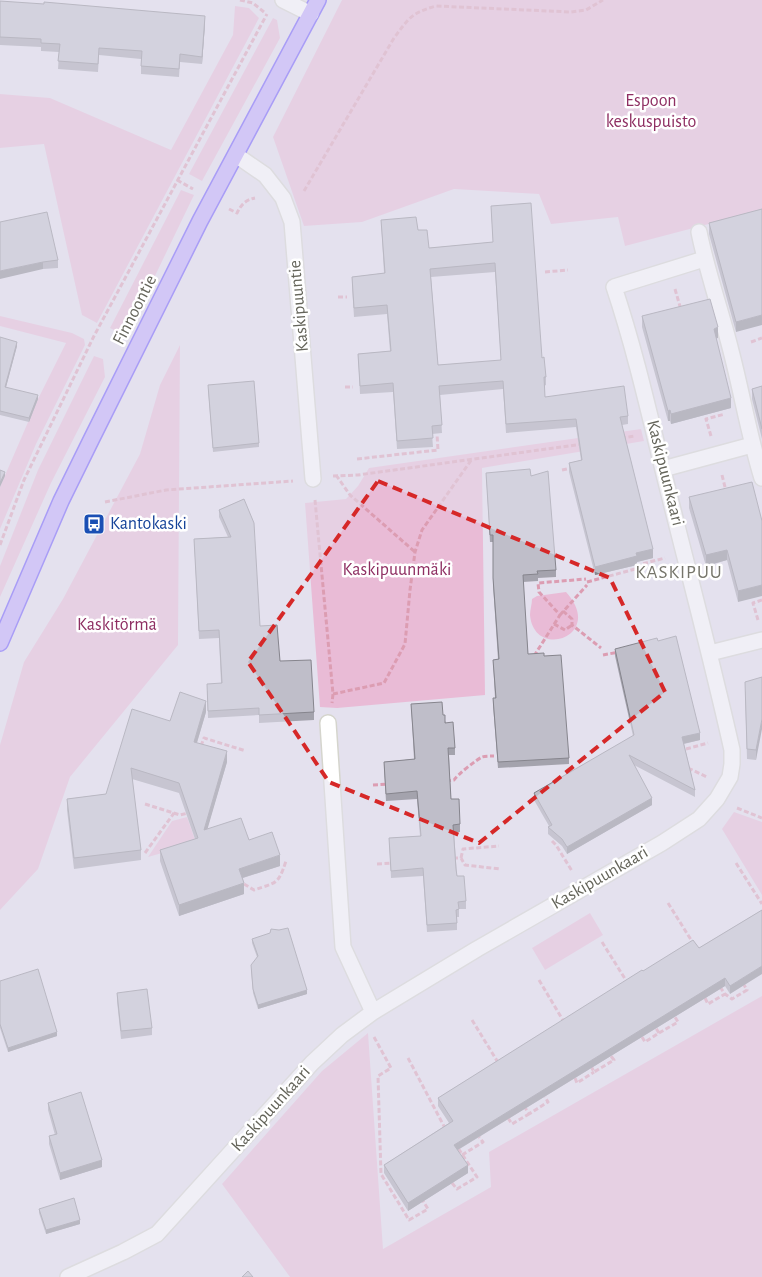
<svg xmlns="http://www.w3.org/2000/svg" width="762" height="1277" viewBox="0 0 762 1277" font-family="'Alegreya Sans',sans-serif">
  <rect width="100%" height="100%" fill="#e4e1ee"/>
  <path fill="#e9bbd6" d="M342 0H762V210L625 246 618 217 551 224 539 194 454 189 362 222 304 226 273 137Z
    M235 6 249 8 259 18 97 323 82 315 44 144 0 148V94L50 98 171 150 233 35Z
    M273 18 277 20 280 38 202 181 189 174Z
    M181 190 194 195 126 336 110 328Z
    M0 316 72 333 84 339 85 345 36 444 0 529V487L38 399 66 343 0 326Z
    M180 345 178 645 70 777 38 869 0 910V745L24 662 63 599 140 454 160 385Z
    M94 356 103 359 105 377 51 483 0 597V566L38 470Z
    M641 429 644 441 482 468 485 695 337 708 320 707 305 503 346 499 358 486 369 468Z
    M566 592C606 636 534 661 530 615 530 610 532 604 532 599L537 596Z
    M734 812 762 822V895L722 829Z
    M187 817 198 848 169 851 148 857 172 821Z
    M590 913 603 935 545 970 532 948Z
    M762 996V1277H290L222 1184 322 1071 368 1033 383 1249 491 1187 489 1152Z"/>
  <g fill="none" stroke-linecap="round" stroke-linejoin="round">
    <g stroke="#d5d5cd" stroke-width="18">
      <path id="minor" d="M283 0 311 14
        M236 155 265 175 283 198 292 222 313 479
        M699 232C707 272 721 311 731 351 742 393 749 436 762 478
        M663 469 752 445
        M710 653 762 640
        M328 723 343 947 373 1012
        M68 1277 123 1252 157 1234 312 1063 342 1035 373 1012 477 949 662 843 699 819 717 799 730 777 732 764V750C711 656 686 563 663 470 648 408 634 347 614 287L704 259"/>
    </g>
    <g stroke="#624aff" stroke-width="18">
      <path id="major" d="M0 643 61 501 91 440 200 221 318 0"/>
    </g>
    <path stroke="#dc9db2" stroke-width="3" stroke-dasharray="5 2.5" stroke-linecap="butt" d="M240 0 253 3 264 12
      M177 180 193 189
      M304 191 394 38C409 18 411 13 436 6L571 12 586 10 603 0
      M229 209 237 213C241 205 245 200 255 198
      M545 272 568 270
      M675 289 681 310
      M338 297H347
      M751 342 762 338
      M345 387H353
      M711 436 706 419 725 414
      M621 438 635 436
      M357 459 438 450 437 434
      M562 470 571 468
      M336 475 350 495 415 552
      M722 475 726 491
      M333 476 358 475 583 444
      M315 500 333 694 332 703
      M105 502 166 490 293 481
      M0 545 24 480 94 336 267 14
      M587 582 639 568 642 564 665 558
      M563 611 572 619V625L601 648
      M560 615 587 585
      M758 620 753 603 762 600
      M554 624 565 630 572 625
      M603 655 619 652
      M534 656 560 615 539 592 538 583 586 579
      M333 694 384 683 405 644 410 590 415 552 422 530 472 459
      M201 746 204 738 246 751
      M686 749 708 743
      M688 768 707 777
      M446 781 454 780C457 775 476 760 482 757 485 756 490 756 494 756
      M373 785 388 784
      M145 804 180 815 188 813
      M737 808 762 818
      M552 841 556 845 572 871
      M145 853 174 813
      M453 858H461L465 865 500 869
      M461 858 463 849 499 846
      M736 863 762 904
      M377 864 394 863
      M244 884 254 890C277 882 278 885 286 861
      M668 903 693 943
      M602 942 627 982
      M539 980 564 1022
      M720 987 725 994 732 999 747 990 744 985
      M705 998 708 1004 725 994
      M472 1020 499 1064
      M659 1033 678 1022 675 1017
      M374 1037 391 1068 378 1076 381 1174 409 1220 428 1209 423 1201
      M642 1037 645 1042 659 1033 654 1025
      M408 1058 446 1130
      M591 1066 594 1072 614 1060 611 1056
      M575 1078 577 1083 594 1072
      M524 1106 529 1114 548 1102 545 1097
      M508 1118 512 1124 529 1114
      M462 1155 483 1142 479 1137
      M452 1183 457 1189 477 1177 458 1148"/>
    <use href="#minor" stroke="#fff" stroke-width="15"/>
    <use href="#major" stroke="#bca6ff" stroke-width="15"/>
  </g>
  <path fill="#a4a3ad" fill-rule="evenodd" d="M0 1 205 24 202 64 180 62 179 77 141 74V59L99 55 98 72 58 69 59 52 41 51V47L0 45Z
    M491 206 542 358 546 377V385L544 386 545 397 628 416V424L622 425 653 558 637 562V565L595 575 569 472V463L581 460 576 427 506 433 503 389 440 395 442 433 432 434 433 447 397 449 393 392 360 394 358 354 390 351 387 314 354 317 352 286V277L384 273 381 220 418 230 429 248 493 242ZM495 272 501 361 438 365 431 277Z
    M762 209 736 332 709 234V223Z
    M0 222 58 260V268L43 269Z
    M642 316 718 338H716L731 408 671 424 670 421H668L642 327Z
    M0 337 17 346 6 387 38 399 29 422 0 415Z
    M762 386V439L752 399V389Z
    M208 389 259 443V447L213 452Z
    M486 473 531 476 556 570V577L538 578V581L523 582 528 654 544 656 569 758V764L498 768 493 705V698H495L493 660 498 659 493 585V542H490Z
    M689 497 762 521 738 602 727 560 706 566 689 508Z
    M244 499 260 626 280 661 314 712V720L259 723V715L208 718 207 691 221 683 219 638 199 639 194 539 228 537 219 517V510Z
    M615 649 700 740 684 744 695 790V797L634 765 652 805 567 854 562 846 548 834V827L549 826 534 800V793L633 736 615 656Z
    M762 677 756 760 747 759 745 692Z
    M411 704 443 715 455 748V755H449L451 799 460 824V832H454L457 876 466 901V909H459V917H457V930L427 932 423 876 391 878 389 838 420 836 417 799 386 801 384 769V762L414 759Z
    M206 712 197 743 227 762 207 829 249 840 280 866 243 878 244 894 179 916 160 861V850L195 839 179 793 132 779 141 850V860L74 869 67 810V799L106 794 170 721Z
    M762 910 730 994 725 986 458 1150 468 1173 408 1211 384 1173V1165L449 1123 438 1106V1098L643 971 699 948Z
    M252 939 307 994 258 1009 253 993 251 969 257 957 252 943Z
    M0 981 57 1036 8 1052 0 1028Z
    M117 993 152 1028V1035L121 1039 117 1001Z
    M48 1103 102 1167 60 1180 49 1144V1136L55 1135 48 1110Z
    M39 1209 80 1224 46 1234 39 1213Z"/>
  <path fill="#86858d" d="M205 16V24L202 64V57Z
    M43 262V269L0 279V271Z
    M762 315V325L736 332V322Z
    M718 327V338L714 339V329Z
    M17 342V346L5 391V387Z
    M38 395V399L29 422V418Z
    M731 398V408L671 424V414Z
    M670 410V421H668V411Z
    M5 472V476L0 487V483Z
    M653 549V558L637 562V565L595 575V567L636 553Z
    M727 550V560L706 566V555Z
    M762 585V596L738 602V591Z
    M206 701V712L194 752V742Z
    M762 719V729L756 760V750Z
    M700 733V740L682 744V737Z
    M227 751V762L204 841V830Z
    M652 798V805L567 854V847Z
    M280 855V866L239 879V869Z
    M244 883V894L179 916V905Z
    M762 966V974L730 994V986Z
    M725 978V986L454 1152V1145Z
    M307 990V994L258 1009V1005Z
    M57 1032V1036L8 1052V1048Z
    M102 1160V1167L60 1180V1173Z
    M468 1165V1173L408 1211V1203Z
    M80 1220V1224L46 1234V1230Z"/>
  <path fill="#bfbec9" stroke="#86858d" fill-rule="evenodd" d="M0 1 44 4V2L205 16 202 57 180 54 179 69 141 66 142 51 99 48 98 64 58 61 60 44 41 43V39L0 37Z
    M531 203 542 358 544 357 546 377H544L545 397 624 386 628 416 620 417 653 549 636 553 637 556 595 567 569 463 582 460 576 419 506 424 503 381 439 386 442 425 432 426 433 438 397 441 393 383 360 386 358 354 391 351 387 305 354 308 352 277 385 273 381 220 416 217 418 230H427L429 248 493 242 491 206ZM495 263 501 360 438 365 430 269Z
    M762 209V315L736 322 709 223Z
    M47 212 58 260 43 262 0 271V222Z
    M710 299 718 327 714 329 731 398 671 414 670 410 668 411 642 316Z
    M0 337 17 342 5 387 38 395 29 418 0 411Z
    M254 381 259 443 213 448 208 385Z
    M762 386V429L752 389Z
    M530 469 531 476 548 471 556 570 537 571 538 574 523 575 528 654 544 653V656L561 655 569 758 498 762 493 698H496L493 660 499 659 493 578V535H490L486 473Z
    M0 470 5 472 0 483Z
    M752 482 762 521V585L738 591 727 550 706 555 689 497Z
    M244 499 254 523 260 626 277 625 280 661 311 660 314 712 259 715V708L208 711 207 684 222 683 219 630 199 631 194 539 231 537 219 510Z
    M676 636 700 733 682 737 695 790 629 755 652 798 567 847 562 839 548 827 552 825 534 793 634 735 615 649 657 638 658 641Z
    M762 677V719L756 750 747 749 745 682Z
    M180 692 206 701 194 742 227 751 204 830 241 818 249 840 272 832 280 855 239 869 244 883 179 905 160 850 198 838 179 783 131 768 141 850 74 858 67 799 106 794 132 709 170 721Z
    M442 702 443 715H445V723L453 722 455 748H448L451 799H459L460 824 453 825 456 869 457 876H464L466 901 458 902 459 909 456 910 457 923 427 925 423 868 391 871 389 838 421 836 417 791 386 794 384 762 415 759 411 704Z
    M762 910V966L730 986 725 978 454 1145 468 1165 408 1203 384 1165 453 1121 438 1098 642 970 643 971 693 940 699 948Z
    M288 928 307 990 258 1005 253 989 251 965 258 956 252 939 270 933 271 929 279 930Z
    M38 969 57 1032 8 1048 0 1024V981Z
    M147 989 152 1028 121 1031 117 993Z
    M81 1092 102 1160 60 1173 49 1136 57 1134 48 1103Z
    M74 1198 80 1220 46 1230 39 1209Z
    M248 1271 253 1277H242Z"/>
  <path d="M0 0H762V1277H0ZM378 481 610 578 665 692 479 843 329 782 248 662Z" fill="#e4e1ee" fill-opacity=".55" fill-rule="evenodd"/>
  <path fill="none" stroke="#d62828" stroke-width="4" stroke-dasharray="10 6" stroke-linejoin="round" d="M378 481 610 578 665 692 479 843 329 782 248 662Z"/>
  <defs>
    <g id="bus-square" transform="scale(1.125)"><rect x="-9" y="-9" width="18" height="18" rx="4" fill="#1a4fb4" stroke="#fff"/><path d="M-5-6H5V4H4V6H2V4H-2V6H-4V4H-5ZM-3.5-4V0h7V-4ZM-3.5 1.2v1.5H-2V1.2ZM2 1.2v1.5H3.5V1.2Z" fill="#fff"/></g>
  </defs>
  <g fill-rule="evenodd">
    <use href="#bus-square" x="94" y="524"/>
  </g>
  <g text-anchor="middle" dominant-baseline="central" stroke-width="5" stroke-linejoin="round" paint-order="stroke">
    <g font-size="18" fill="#8e2e62" stroke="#fff">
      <text x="651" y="101">Espoon<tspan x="651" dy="21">keskuspuisto</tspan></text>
      <text x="397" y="570">Kaskipuunmäki</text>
      <text x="117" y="625">Kaskitörmä</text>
    </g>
    <g font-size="18" fill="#64645a" stroke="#fff">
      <text transform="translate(299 306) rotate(-95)">Kaskipuuntie</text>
      <text transform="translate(135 310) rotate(-63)">Finnoontie</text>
      <text transform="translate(665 473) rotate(76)">Kaskipuunkaari</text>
      <text transform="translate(600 878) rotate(-30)">Kaskipuunkaari</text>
      <text transform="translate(271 1109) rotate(-48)">Kaskipuunkaari</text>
    </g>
    <g font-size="18" fill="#164399" stroke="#fff" text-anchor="start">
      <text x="110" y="524">Kantokaski</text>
    </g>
    <g font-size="19" letter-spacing="1" fill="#76756b" stroke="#fff">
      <text x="679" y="572">KASKIPUU</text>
    </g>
  </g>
</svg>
